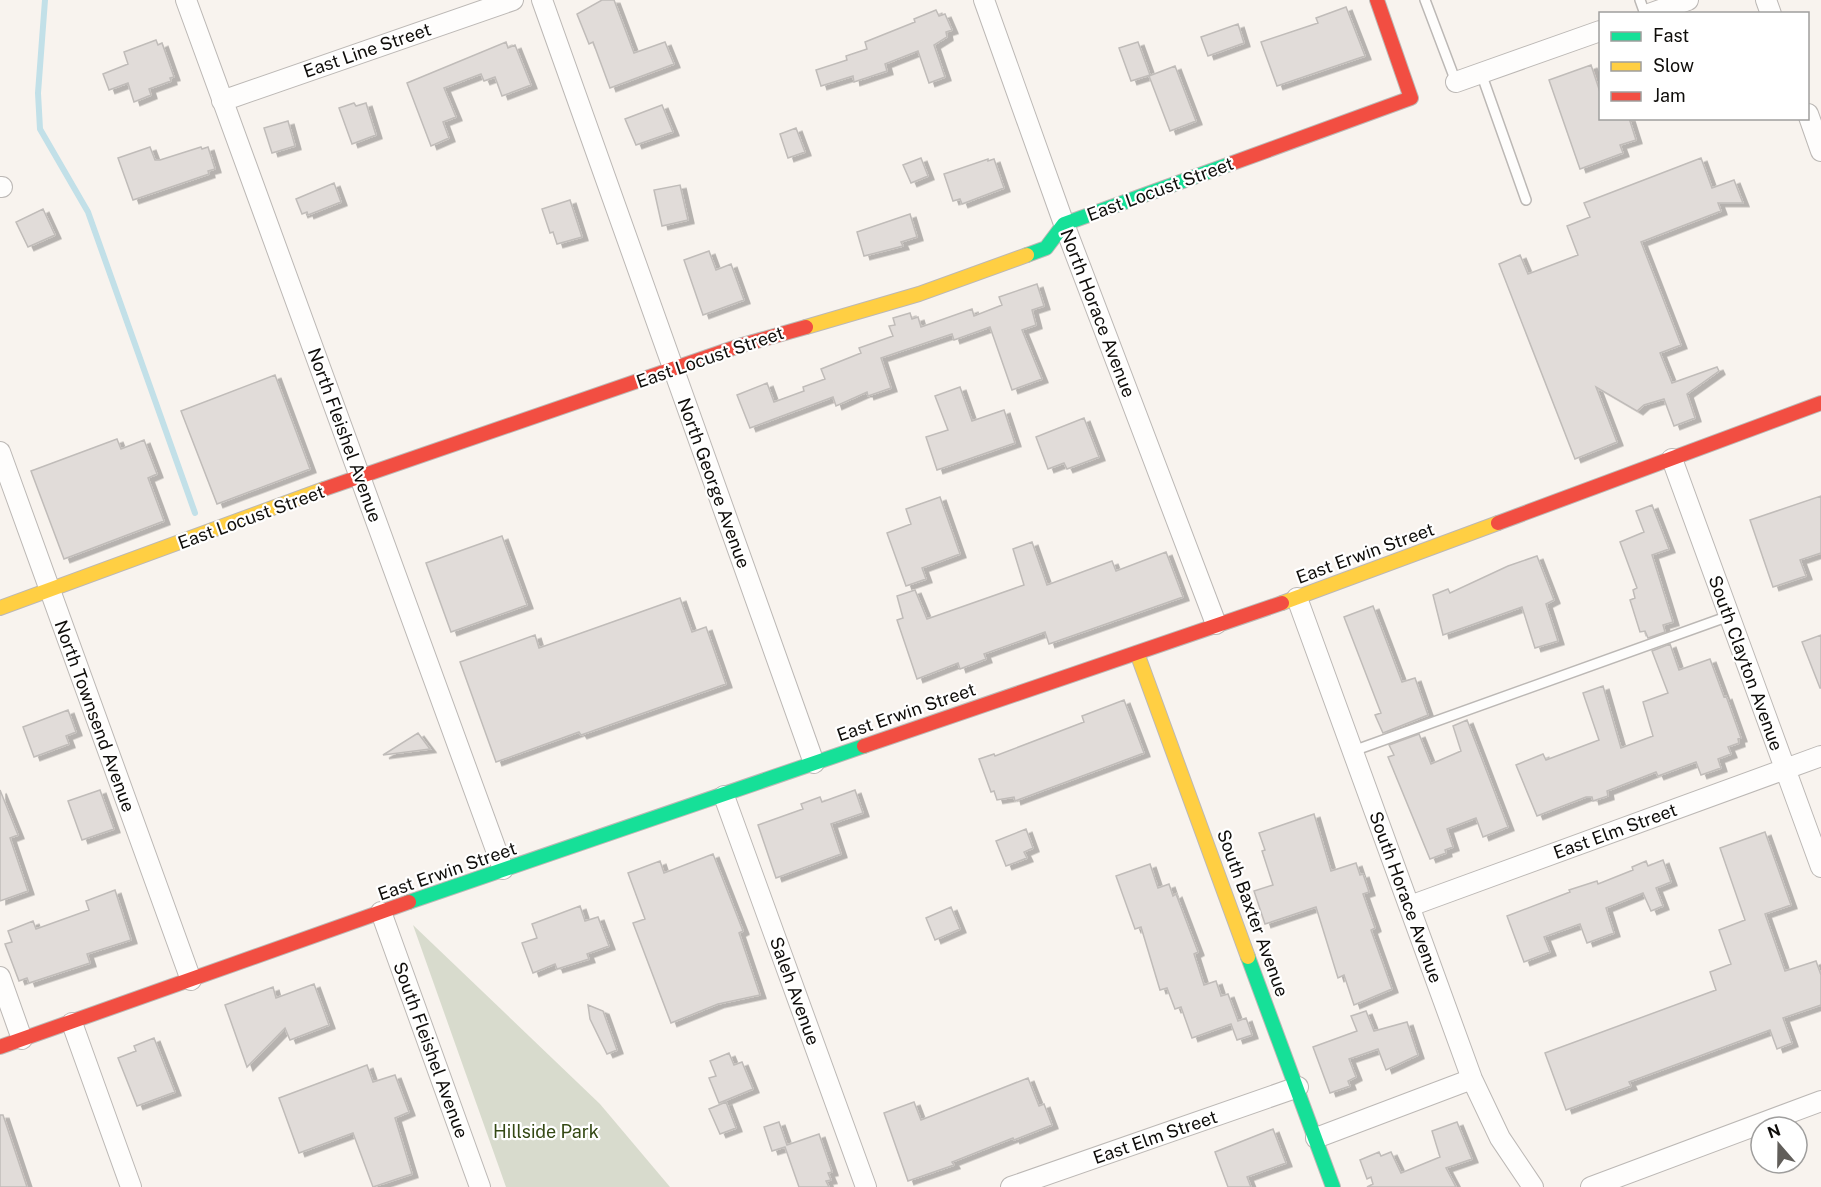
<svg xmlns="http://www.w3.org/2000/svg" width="1821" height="1187" viewBox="0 0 1821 1187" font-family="'Public Sans',sans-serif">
  <defs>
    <filter id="shadow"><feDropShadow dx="6" dy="3.5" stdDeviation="0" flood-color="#0004"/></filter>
  </defs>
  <rect width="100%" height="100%" fill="#f8f3ee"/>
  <path fill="#d8dbcd" d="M413 925 600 1104 670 1187H506Z"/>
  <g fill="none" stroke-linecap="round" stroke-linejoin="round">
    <path stroke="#c2e0e8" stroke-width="6" d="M45 0 38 93 40 129 88 212 195 513"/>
  </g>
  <path fill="#e1dcd9" stroke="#c0bcb9" stroke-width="1.5" filter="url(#shadow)" d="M602 0H614L634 53 665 42 674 64 610 88 593 42 589 44 577 14Z
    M1346 7 1365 56 1277 86 1261 42 1318 23 1316 18Z
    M936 10 939 16 945 14 952 30 946 32 947 37 934 45 945 77 929 83 918 51 885 64 887 71 854 82 853 76 821 86 816 70 847 60 846 56 867 49 865 42 915 22 914 19Z
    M1238 24 1244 43 1208 56 1201 37Z
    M156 40 158 45 162 43 174 77 170 78 171 81 149 89 151 95 134 102 128 83 109 90 103 74 128 64 124 52Z
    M506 42 508 48 515 45 531 85 502 96 495 77 484 81 481 74 444 88 456 117 443 122 449 138 431 146 407 83Z
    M1138 42 1150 75 1131 81 1119 48Z
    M1591 65 1600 92V118H1629L1636 140 1620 145 1623 153 1580 169 1549 80Z
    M1175 66 1196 121 1170 131 1149 76Z
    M354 103 356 106 366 103 376 135 352 144 339 108Z
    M662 105 673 132 636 145 625 119Z
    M288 121 295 146 272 153 264 128Z
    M796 128 805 152 788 158 780 134Z
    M150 147 155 160H160L201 147 202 149 208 147 215 169 208 171 209 174 133 200 118 158Z
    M921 158 928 176 911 183 903 165Z
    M1701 158 1712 188 1734 180 1743 203H1718L1721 211 1641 242 1681 345 1660 353 1672 383 1717 367 1719 371 1687 394 1695 418 1674 426 1664 399 1644 405 1637 411 1596 387 1617 442 1575 459 1499 264 1520 255 1528 274 1578 255 1567 226 1590 217 1584 203Z
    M988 159V161L994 159 1004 188 962 204 960 199 953 201 944 174Z
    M334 183 341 202 308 215 307 212 302 214 296 199Z
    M680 185 688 220 662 226 654 190Z
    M570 200 582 237 557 244 553 232 550 233 542 209Z
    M43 209 55 235 28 247 16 222Z
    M910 214 917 237 901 242 903 246 864 256 857 232Z
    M709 251 716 270 731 264 744 300 703 315 684 260Z
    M1037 284 1044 306 1032 310 1036 325 1022 330 1042 379 1012 390 990 327 954 340 952 334 881 358 891 388 868 396 867 392 836 406 833 397 750 428 737 395 767 383 774 402 804 391 803 387 825 379 821 369 861 353 859 348 893 336 889 326 895 325 893 318 910 313 912 319 918 317 921 327 972 309 974 316 1002 305 999 297Z
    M275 375 310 469 217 504 181 411Z
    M960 387 972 421 1004 410 1015 443 937 470 926 437 948 430 935 396Z
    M1084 418 1099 457 1067 469 1064 463 1048 469 1036 437Z
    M117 439 121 449 144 440 157 474 148 478 164 521 64 559 31 471Z
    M1821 496V553L1800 560 1806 576 1773 587 1750 520Z
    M940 497 960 554 922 568 926 579 906 586 887 533 911 524 906 509Z
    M1652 505 1669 549 1652 555 1673 622 1663 625 1665 632 1648 638 1645 631 1640 632 1630 600 1635 598 1633 590 1637 588 1620 542 1644 532 1636 511Z
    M502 536 527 605 451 632 426 563Z
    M1032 542 1047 585 1112 561 1116 571 1166 552 1183 597 1049 644 1045 632 984 654 986 659 960 669 958 663 917 679 897 620 903 618 897 596 915 590 927 619 1024 585 1013 549Z
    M1537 556 1554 600 1546 604 1558 641 1535 648 1522 607 1443 635 1433 595 1448 589 1450 593 1508 566Z
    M680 598 692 632 706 627 726 684 581 735 579 732 496 762 460 662 535 635 539 648Z
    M1373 606 1402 682 1415 678 1428 715 1383 733 1375 715 1381 713 1344 617Z
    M1821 635V688H1820L1802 642Z
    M1670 644 1679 670 1710 659 1724 697 1726 696 1741 738 1738 739 1739 743 1728 747 1731 754 1718 759 1721 768 1701 775 1696 762 1658 776 1656 772 1607 791 1608 796 1593 801 1592 797H1586L1537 816 1516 765 1543 754 1546 760 1599 740 1583 693 1603 686 1621 748 1653 736 1643 702 1668 693 1652 651Z
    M1124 700 1144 753 1015 801 1014 797 997 800 994 791 991 792 979 759 994 754 995 756 1084 722 1082 716Z
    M68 710 76 732 66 736 69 744 34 757 23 727Z
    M1467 720 1508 827 1483 837 1476 818 1447 829 1453 847 1445 850 1446 853 1430 859 1388 757 1394 755 1389 745 1419 734 1431 764 1461 751 1453 726Z
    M418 733 430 749 383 755Z
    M0 790 18 835 10 838 28 891 0 901Z
    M100 790 114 829 82 840 68 801Z
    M855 790 863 813 831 824 841 854 776 878 758 825 803 809 801 804 820 797 822 802Z
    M1314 814 1331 871 1356 863 1360 875 1363 874 1369 892 1363 894 1375 928 1371 930 1392 989 1354 1005 1344 975 1338 978 1316 907 1265 924 1254 891 1273 885 1262 851 1265 850 1259 833Z
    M1026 829 1033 848 1024 852 1027 858 1006 866 996 841Z
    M1765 832 1791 905 1765 914 1785 971 1816 961 1821 975V1005L1783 1018 1792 1043 1777 1049 1770 1030 1629 1082 1631 1086 1566 1110 1545 1053 1716 990 1710 972 1731 964 1719 930 1745 920 1720 848Z
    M713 854 743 931 739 933 760 995 718 1004 671 1023 633 923 645 919 628 873 660 861 664 873Z
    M1663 860 1671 882 1656 888 1663 906 1651 911 1643 893 1606 908 1614 933 1587 943 1580 924 1544 937 1550 952 1524 962 1507 916 1570 892 1569 890 1597 881 1598 884 1633 870 1632 867 1646 861 1648 866Z
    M1150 864 1158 888 1169 884 1173 896 1176 894 1198 952 1194 954 1204 985 1216 981 1221 996 1228 994 1238 1021 1246 1018 1252 1035 1237 1040 1231 1024 1192 1038 1181 1007 1175 1009 1167 988 1160 990 1141 927 1135 929 1116 876Z
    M115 890 131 940 87 954 90 963 29 983 27 978 19 981 5 944 12 942 8 931 33 921 36 929 89 910 86 901Z
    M580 906 585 921 598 917 609 946 587 954 589 959 557 969 555 964 533 973 522 943 537 938 532 924Z
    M951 907 960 929 935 940 926 918Z
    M314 984 329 1025 290 1040 285 1028 247 1067 225 1005 273 987 276 998Z
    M588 1005 603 1011 617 1050 607 1054 590 1019Z
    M1366 1011 1374 1031 1407 1022 1418 1055 1386 1070 1378 1049 1349 1059 1356 1077 1348 1081 1350 1086 1330 1093 1313 1047 1357 1031 1351 1016Z
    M154 1038 175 1092 137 1106 118 1058 136 1051 134 1046Z
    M729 1053 734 1065 742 1062 753 1089 719 1103 709 1078 716 1076 710 1061Z
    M367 1065 373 1082 395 1075 409 1112 395 1118 412 1174 373 1187 353 1133 299 1153 279 1098Z
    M1028 1078 1039 1106 1044 1104 1052 1125 1014 1140 1013 1138 952 1162 954 1165 908 1181 884 1113 914 1102 921 1120Z
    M726 1102 736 1128 720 1134 709 1109Z
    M0 1115H3L27 1187H0Z
    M779 1122 787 1145 819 1134 832 1172 828 1173 831 1180 826 1181 829 1187H799L785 1147 772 1151 764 1127Z
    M1457 1122 1472 1159 1446 1168 1456 1187H1367L1373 1184 1371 1177 1367 1179 1360 1160 1379 1152 1381 1156 1391 1152 1401 1173 1440 1157 1432 1131Z
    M1273 1129 1286 1163 1247 1177 1251 1187H1228L1215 1152Z"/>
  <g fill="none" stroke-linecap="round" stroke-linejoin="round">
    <g stroke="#bcb8b5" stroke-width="12">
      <path id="lane" d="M1425 0 1456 82
        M1640 0 1645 14
        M1481 73 1526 200
        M1353 751 1729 616"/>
    </g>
    <g stroke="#bcb8b5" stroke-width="22">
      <path id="street" d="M186 0 503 869
        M542 0 814 763
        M984 0 1064 224 1216 624
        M1766 0 1771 14
        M1649 14 1688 0
        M1456 82 1600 31
        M222 101 513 0
        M1808 114 1821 151
        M0 187H2
        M0 452 191 980
        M1672 459 1821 867
        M1297 598 1472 1079 1500 1138 1533 1187
        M724 796 866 1187
        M1410 906 1821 756
        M381 912 480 1187
        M0 977 22 1039
        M72 1023 131 1187
        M1316 1138 1472 1079
        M1011 1187 1298 1087
        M1591 1187 1821 1101"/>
    </g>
    <g stroke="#bcb8b5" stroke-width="16">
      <path id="fast" d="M1027 255 1046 248 1064 224 1230 164
        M409 902 864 746
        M1248 957 1333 1187"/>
    </g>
    <g stroke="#bcb8b5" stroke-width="16">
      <path id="slow" d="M806 327 919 294 1027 255
        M1282 603 1498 523
        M0 608 324 489
        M1137 653 1248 957"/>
    </g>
    <g stroke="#bcb8b5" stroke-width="16">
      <path id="jam" d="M1230 164 1411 98 1377 0
        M324 489 739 346 806 327
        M1498 523 1821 403
        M864 746 1282 603
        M0 1047 409 902"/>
    </g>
    <use href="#lane" stroke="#fefdfc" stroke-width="9"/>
    <use href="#street" stroke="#fefdfc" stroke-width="20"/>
    <use href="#fast" stroke="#16e098" stroke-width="14"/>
    <use href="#slow" stroke="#ffcf43" stroke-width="14"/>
    <use href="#jam" stroke="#f24e42" stroke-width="14"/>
  </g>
  <g text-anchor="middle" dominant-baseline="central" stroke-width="4.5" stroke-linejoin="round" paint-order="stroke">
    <g font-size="18" fill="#0f0d0a" stroke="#fff">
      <text transform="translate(367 50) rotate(-19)">East Line Street</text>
      <text transform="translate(1160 189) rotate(-20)">East Locust Street</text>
      <text transform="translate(1098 313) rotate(69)">North Horace Avenue</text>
      <text transform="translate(710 357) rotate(-19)">East Locust Street</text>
      <text transform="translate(345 435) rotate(70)">North Fleishel Avenue</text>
      <text transform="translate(714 483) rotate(70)">North George Avenue</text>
      <text transform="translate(251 517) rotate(-20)">East Locust Street</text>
      <text transform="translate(1365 553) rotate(-20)">East Erwin Street</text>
      <text transform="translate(1746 663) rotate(70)">South Clayton Avenue</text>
      <text transform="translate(906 712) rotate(-19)">East Erwin Street</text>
      <text transform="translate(95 716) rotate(70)">North Townsend Avenue</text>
      <text transform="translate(1615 831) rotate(-20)">East Elm Street</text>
      <text transform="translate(447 871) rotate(-19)">East Erwin Street</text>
      <text transform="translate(1406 897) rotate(70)">South Horace Avenue</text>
      <text transform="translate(1253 913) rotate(70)">South Baxter Avenue</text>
      <text transform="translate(795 991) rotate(70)">Saleh Avenue</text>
      <text transform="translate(431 1050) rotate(70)">South Fleishel Avenue</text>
      <text transform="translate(1155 1137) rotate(-19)">East Elm Street</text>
    </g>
    <g font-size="18" fill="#344914" stroke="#fff">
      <text x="546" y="1131">Hillside Park</text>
    </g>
  </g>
  <rect x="1599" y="12" width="210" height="108" fill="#ffffff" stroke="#9f9e9d" stroke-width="1.5"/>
  <rect x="1611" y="32" width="30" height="9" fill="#16e098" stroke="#9f9e9d" stroke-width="1.5"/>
  <text x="1653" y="42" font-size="18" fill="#0f0d0a">Fast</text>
  <rect x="1611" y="62" width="30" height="9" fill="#ffcf43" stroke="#9f9e9d" stroke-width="1.5"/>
  <text x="1653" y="72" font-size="18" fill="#0f0d0a">Slow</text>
  <rect x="1611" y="92" width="30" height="9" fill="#f24e42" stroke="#9f9e9d" stroke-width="1.5"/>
  <text x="1653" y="102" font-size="18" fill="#0f0d0a">Jam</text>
  <g transform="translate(1779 1145) rotate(340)"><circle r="28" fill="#ffffff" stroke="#9f9e9d" stroke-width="1.5"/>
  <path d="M0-4.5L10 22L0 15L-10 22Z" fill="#615e5a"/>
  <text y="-9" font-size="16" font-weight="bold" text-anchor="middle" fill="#0f0d0a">N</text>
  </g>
</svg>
